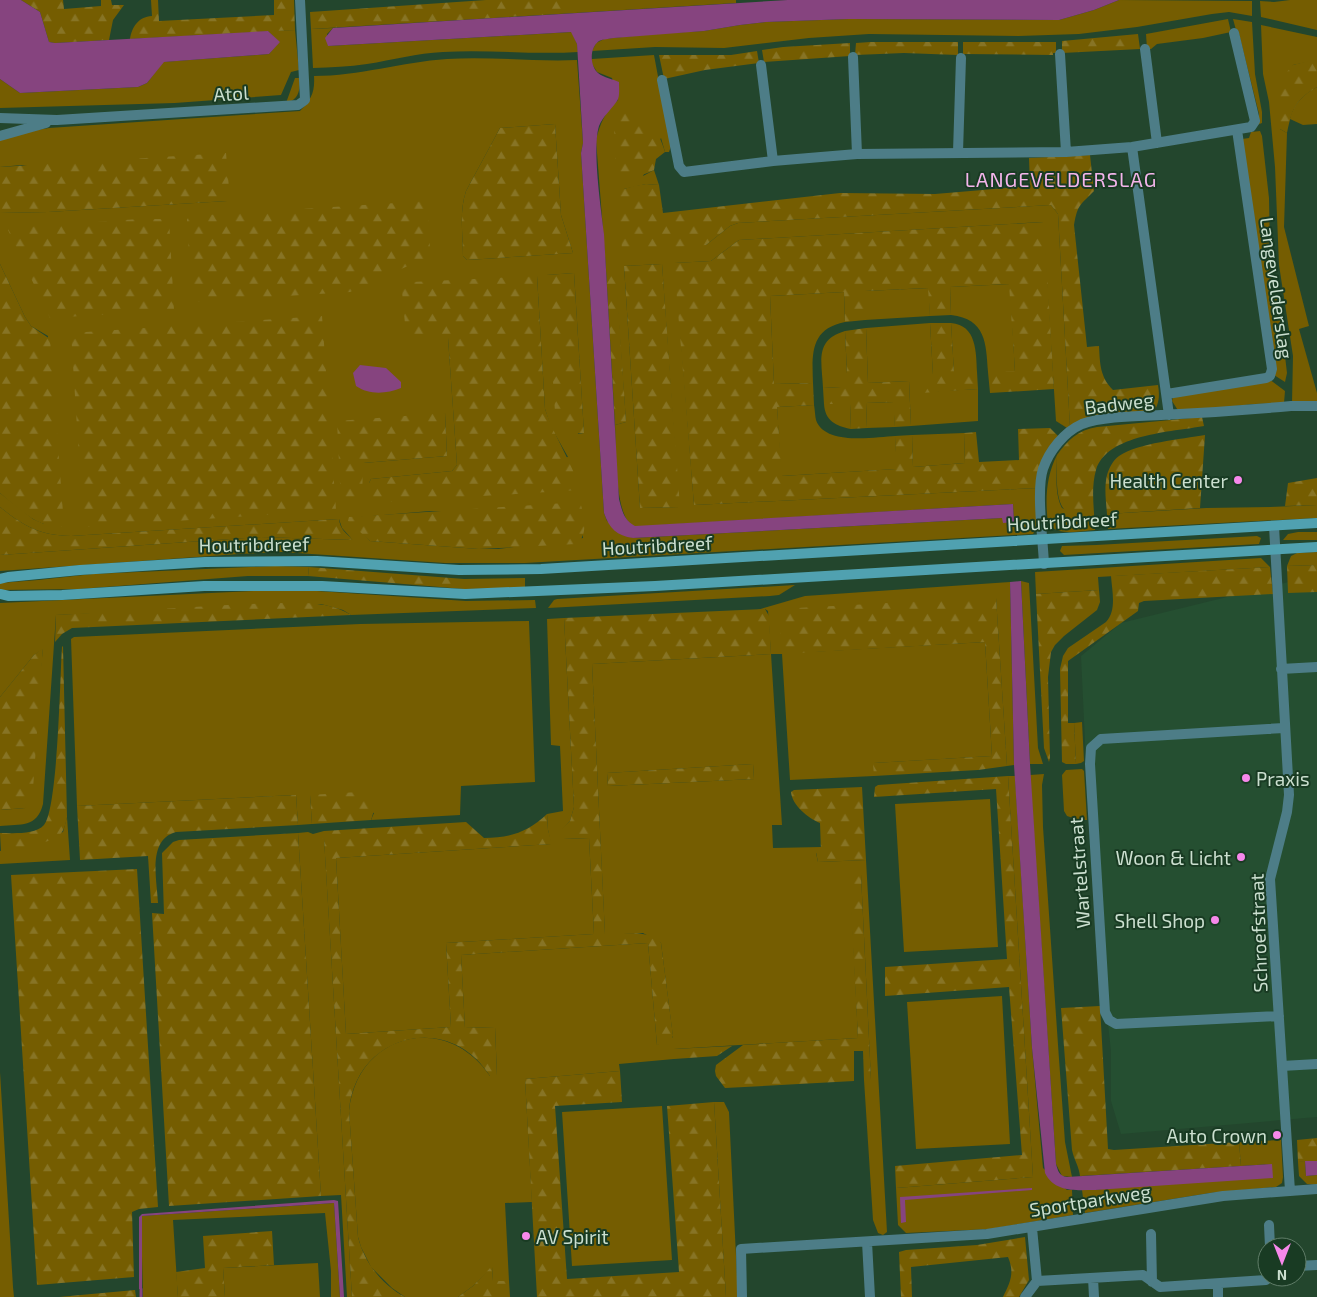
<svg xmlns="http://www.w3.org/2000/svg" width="1317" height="1297" viewBox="0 0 1317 1297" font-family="'Exo 2',sans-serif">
  <defs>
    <pattern id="forest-firs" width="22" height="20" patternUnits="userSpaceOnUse" patternTransform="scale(1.25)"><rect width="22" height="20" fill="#755d01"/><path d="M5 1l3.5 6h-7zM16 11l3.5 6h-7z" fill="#877425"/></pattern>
  </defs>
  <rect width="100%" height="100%" fill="#23462d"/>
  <path fill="#254f31" d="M1317 575V1117L1121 1134 1111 1101V1051L1091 870 1081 656 1121 623Z"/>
  <path fill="#755d01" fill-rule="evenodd" d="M575 0H736V3L575 13Z
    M1119 0 1252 1V16L1229 12 1212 14 1137 27 1079 34 1019 36 869 34 809 38 724 48 655 47 592 51 596 43 604 39 651 34 704 31 740 25 766 22 849 19 1059 20 1094 10Z
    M1290 0H1317V30L1261 17 1260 1 1274 2Z
    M1228 19 1231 32 1203 38 1157 44 1151 49H1147L1146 34Z
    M1233 19 1252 22 1255 74 1262 112V123L1257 125 1259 114 1238 30H1236Z
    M1261 25 1317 37V60L1293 65 1280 129 1287 133 1284 227 1309 326 1299 329 1317 393V402L1292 403 1293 356 1279 265 1275 167 1269 102 1263 74Z
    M333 28 327 34 328 46 572 32 577 44 578 52C533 55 488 49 443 52 417 53 393 60 367 64 349 67 331 67 313 68L311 29Z
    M295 30 299 70 291 72 281 95 175 103 0 108V79L20 93 138 87 147 83 163 62 269 54 279 42 268 31Z
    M654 55 671 146 669 152H665L661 138 643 176 654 170 659 185 646 184 624 189 706 245 730 226 738 223 1051 205 1058 214 1070 427 1067 428 1056 421 1043 222 739 240 711 261 675 263 694 505 1038 488V527L1033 534 525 563H445L282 552 239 554 0 571V555L261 537 353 540 342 528 339 519 71 536C39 535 25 527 0 507V493L33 519 44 524 48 336 31 326 25 317 0 264V213L48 212 227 201 22 165 0 167V140L30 131 49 128 300 111C311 99 315 93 314 76 359 76 402 62 447 59 490 56 534 62 577 60L583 143 581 153 604 513 607 521 633 538 1002 518 1014 522 1013 504 662 525C654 525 642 528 634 526 614 520 616 443 615 425L626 422 615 269H606L596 140C600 124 605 111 618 100L612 78 597 72 592 64V59ZM555 124 561 215 573 253 467 260 463 256C463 234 459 212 466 191L500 128ZM662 264 679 507 640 508 624 266ZM574 273 584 433 578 434 547 275ZM537 276 545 409 551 427 568 457 369 483 371 479 452 471 457 465 448 338ZM445 413 447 456 363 463ZM430 511 583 515V538L498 549H479L370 541 349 518Z
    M295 78H300C300 90 299 100 286 103Z
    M1317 87V124L1303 125 1290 119C1293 104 1304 94 1317 87Z
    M1260 131 1262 136 1269 198 1270 249 1283 339 1287 373 1285 382 1274 375 1242 139 1249 138 1251 132Z
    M1010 284 1015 372H988C986 343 986 319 951 315L950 287Z
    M929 288 930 316 865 320V291Z
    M844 292 845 322C810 329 812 354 813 383L774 384 770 296Z
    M930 323 933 375 921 392 978 389V421L911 426 909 381 868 383 866 328Z
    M951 323C977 325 976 353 977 372L954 373Z
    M845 331 847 374 841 387 823 388C822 362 814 340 845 331Z
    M1269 379 1285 391 1284 403 1254 404 1179 412 1172 401 1173 397Z
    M894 402 895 427 867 428 866 403Z
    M824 404H850L851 429C836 426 825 421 824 404Z
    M814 405C815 410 815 416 816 420 825 446 875 437 895 436L897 469 781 476 777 407Z
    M964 433 965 463 913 467 912 435Z
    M1057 455C1057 472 1054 493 1062 508L1075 513H1094L1095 530C1081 531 1057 537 1048 523 1045 500 1046 476 1057 455Z
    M1317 505V518L1108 529 1107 514 1206 508 1270 507Z
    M1298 532H1317V540H1283L1288 534Z
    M1257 536 1261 538 1259 544 1064 555 1060 551 1062 546 1096 545Z
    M1317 552V565L1287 566 1291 556 1297 553Z
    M1261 558 1270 567 1098 577 1099 590 1036 594 1035 572Z
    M275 566 309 567 308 576H248L79 589 0 590V583L38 580 93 574Z
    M525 578V588L464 589V579Z
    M1021 581 1029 583 1038 748 1043 764H1030Z
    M1010 582 1014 765 1007 766 996 598 809 652 985 642 992 756 874 763V776L790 780 782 654H771L782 825H772L773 848 821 847V852L816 853 818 862 866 860 887 1232 883 1235 878 1233 873 1220 864 1080H871L861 875H850L858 1038 674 1049V1059L619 1064 620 1071 525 1079 532 1202 505 1203 509 1281H493L492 1267 473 1286 458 1297H405L392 1288 371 1267 361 1247 358 1237 349 1111C357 1033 446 1011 490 1076L497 1075 495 1027 465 1028 461 955 648 943 657 1045 673 1037 661 943 643 933 605 935 592 664 771 654 768 611 765 609 757 610 805 596ZM753 764 754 779 608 786 607 773Z
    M795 585 779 595 770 596 548 608 554 600 557 599Z
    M302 590 466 601 535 600 536 608 351 615 343 610 321 604 56 615 43 804C37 828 21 824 0 826V810L25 808 43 649 34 655 0 697V603L253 591Z
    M564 618 574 807 570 821 562 830 564 839 589 838 594 934 446 943 451 1027 346 1034 336 858 551 844 548 830 547 814 563 811 560 746 551 745 547 619Z
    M529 621 535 782 461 786 460 815 371 820 374 813 310 795 312 824 298 825 296 795 77 806 71 639 74 637 360 624Z
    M1082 722 1084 761 1081 763 1076 764 1074 723Z
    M1082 769 1084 771 1087 820H1079L1067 816 1064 811 1062 775 1066 770Z
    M1044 774 1042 785 1043 827 1059 1059 1065 1142 1072 1177 1062 1176 1056 1164 1030 775Z
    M1008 776H1015L1032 1048 1043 1168 1067 1190H1072L1073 1215 990 1229 906 1233 898 1225 896 1188 1033 1177Z
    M990 799 998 947 904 952 895 804Z
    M67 817 70 860 0 864V851L63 832Z
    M308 832 313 834V839L324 838 352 1297H347L341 1195 321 1196 298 833Z
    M1002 996 1010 1144 916 1149 907 1002Z
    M0 1072 13 1287 14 1297H0Z
    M714 1102H724L729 1112 738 1297H726Z
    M662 1106 672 1260 572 1266 562 1112Z
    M1281 1140 1283 1177 1282 1183 1276 1187 1210 1193 1085 1213 1082 1190H1095L1271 1164 1241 1166 1239 1142Z
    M1305 1161 1306 1176 1317 1175V1185L1307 1184 1299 1176 1298 1162Z
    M334 1203 340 1297H331V1271L325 1213 173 1220 178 1297H143L141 1216Z
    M318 1263 320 1297H225L223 1268Z"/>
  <path fill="url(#forest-firs)" d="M21 0H63L64 9 101 6V0H111L112 5H124L113 20 109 40 55 43 49 42 40 12Z
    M151 0H158L159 21 274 15V0H294L295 30 130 39C132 27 138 17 152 16Z
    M486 0H575V13L311 29 310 12Z
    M1138 34 1140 49 1062 53V41Z
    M870 42H958V55L904 53 855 55 856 43Z
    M963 42H1056V53H1053V55L963 54Z
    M850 43V56L764 62 762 50 783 47Z
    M757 51 759 63 705 70 664 79 659 55H731Z
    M1312 60H1317V87C1295 100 1292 109 1287 133L1280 129 1277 115 1279 81 1293 65Z
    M629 112C649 122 659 130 665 152L656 159 654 170C641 177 629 179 616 171L614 126 618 115Z
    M555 124 561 215 573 253 467 260 463 256C463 234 459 212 466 191L500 128Z
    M226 153 230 200 227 201 48 212 0 213V167Z
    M1090 155 1094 191C1080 206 1078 203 1074 225L1087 347 1099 346C1100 364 1100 377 1113 390L1158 385C1160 396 1159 405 1152 414L1070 427 1058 214 1051 205 738 223 730 226 706 245 622 251 618 197 624 189 634 186 646 184 659 185 663 213 840 193 935 194 1030 186 1029 158Z
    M427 201 430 249 428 257 350 292 192 302 187 224V219L191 216Z
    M139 219H169L174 310 50 318 8 230 9 228Z
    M1044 222 1054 389 990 393 988 372 1015 371 1009 284 950 287 951 315 930 316 928 288 865 291V320L845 322 844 292 770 296 774 384 813 383 814 405 777 407 782 476 896 469 895 436 912 435 913 467 965 463 964 433 976 432 979 462 1019 460 1018 429 1050 428 1058 436 1038 488 694 505 674 263 711 261 739 240Z
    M0 264 25 317 31 326 50 339 64 526C40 531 17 507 0 493Z
    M662 264 680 507 640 508 624 266Z
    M606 269H616L626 422 615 425Z
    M574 273 584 433 571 434 559 422 555 412 546 275Z
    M537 276 545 409C554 436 570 459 579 486V490L370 503 369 483 371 479 452 471 457 465 448 338 414 339 406 335 402 291 407 285 412 282Z
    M322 316 336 510 88 527 83 522 71 333Z
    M930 323H951L954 372H977L978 389 921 393V376L933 375Z
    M866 328 868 383 909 381 911 426 895 427 893 402 866 403 867 428 851 429 850 404H824L823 388 841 387 840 374 847 373 845 331Z
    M445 413 447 456 363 463 362 500 341 504 337 421Z
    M1202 417 1204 426C1172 432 1107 434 1096 470 1092 484 1093 499 1094 513 1086 513 1074 515 1067 511 1054 505 1057 468 1057 455 1068 440 1078 430 1097 427Z
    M1205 435 1200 508 1107 514C1106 501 1104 488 1107 475 1109 468 1113 460 1119 456 1138 443 1182 439 1205 435Z
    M1317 478V505L1285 506 1288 483Z
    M580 502C584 515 589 536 576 544L479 549 370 541 348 521 349 517Z
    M0 507C25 527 39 535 71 536L339 519C340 529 346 534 354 540L261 537 0 555Z
    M1317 565V592L1288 593 1287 566Z
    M309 567 464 579V589L308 576Z
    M1270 567 1273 594 1144 601 1139 603 1138 611 1068 661V723H1074L1076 764H1066L1062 762 1060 669 1063 656 1068 648 1106 622C1117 610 1112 591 1111 576Z
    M1099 590 1100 602 1097 610 1064 636 1055 645 1051 652 1048 677 1050 758 1049 762 1044 748 1036 594Z
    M996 597 1007 766 978 770 874 776 873 763 992 756 985 642 782 654 779 609Z
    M245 604C277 604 325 597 351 615L72 628 62 634 55 642 56 615Z
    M765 609 769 616 771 654 592 664 605 934C625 935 646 928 661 943L673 1036 669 1043 657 1045 648 943 461 955 465 1028 495 1027 497 1076H490C449 1010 355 1034 349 1111L358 1237C364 1262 382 1285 405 1297H352L324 839H313V834L324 831 466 822 484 838C510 838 528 832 547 814L548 830 552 844 336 858 346 1034 451 1027 446 943 594 934 589 838 563 839 561 830 570 821 574 807 564 618Z
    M63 646 67 817C66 821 65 828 62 832 54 844 16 848 1 852L0 833C13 833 35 835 44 825 58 809 60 676 62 647Z
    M43 648 32 803 25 808 0 810V697L34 655Z
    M753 764 754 779 608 786 607 773Z
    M1008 776 1033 1177 896 1188 895 1166 1022 1155 1009 987 885 996V967L1007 959 996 789 874 797 875 787 878 785Z
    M862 787 866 860 818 862 816 852H821L820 823C808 818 792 805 791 792L794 790Z
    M358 792 367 793C375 801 375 810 371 820L312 824 310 795Z
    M296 795 298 825 176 832C147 840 157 879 158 903H151L148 856 80 860 77 806Z
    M298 833 321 1196 169 1206 152 913 164 914 162 853 173 842 179 840Z
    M137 869 158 1207 139 1209 132 1212 134 1277 37 1285 11 875Z
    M849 875H861L871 1080H864L863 1051H854V1081L725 1088 716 1076 715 1071 716 1065 743 1045 858 1038Z
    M1100 1006 1108 1149 1114 1150 1239 1142 1241 1166 1080 1176C1079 1166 1074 1160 1072 1150L1061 1008Z
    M732 1046 717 1056 674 1059V1049Z
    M620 1071 622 1102 555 1106 567 1279 679 1272 667 1106 714 1102 726 1297H537L525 1079Z
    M1317 1138V1161L1298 1162 1297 1140Z
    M272 1231 274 1265 223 1268 225 1297H178L176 1272 205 1268 203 1236Z
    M1025 1237 1029 1280 1019 1297H1003C1010 1283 1015 1273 1008 1257L911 1267 912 1297H901L899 1252 906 1250 977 1245Z
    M492 1266 493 1281H509L510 1297H458L473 1286Z
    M135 1290 136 1297H59Z"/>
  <path fill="#86447f" d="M0 0H21L40 12 49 42 55 43 268 31 280 42 269 54 164 62 147 83 138 87 20 93 0 79Z
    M788 0H1119L1094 10 1059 20 849 19 766 22 740 25 704 31 614 38C609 39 603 39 599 41 589 48 590 66 598 73 604 78 613 79 619 82 619 88 620 97 617 101 611 110 603 116 599 126 592 149 601 209 604 234L619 499C622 511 624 520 635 526L1013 504 1014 522 1003 523 1002 518 633 538C617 536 609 528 604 513L581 153 583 143 577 44 571 32 328 46 325 38 333 28Z
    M360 365 386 368 401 382V388C386 394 369 395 356 386L353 373Z
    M1021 581 1030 764 1056 1164C1058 1171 1059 1176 1067 1177L1272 1164 1273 1178 1095 1190C1076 1190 1055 1193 1045 1173L1032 1048 1014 765 1010 582Z
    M1305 1161H1317V1175L1306 1176Z
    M1032 1188V1190L905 1200 906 1222 901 1223 900 1197Z
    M334 1200 338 1201 344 1297H340L334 1203 142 1216V1289H139V1217L142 1214Z"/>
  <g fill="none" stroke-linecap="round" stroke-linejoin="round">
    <path stroke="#86447f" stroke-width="3" d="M141 1289V1297"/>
    <path stroke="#4d7d87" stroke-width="10" d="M1145 49 1157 143
      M1060 54 1066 152
      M853 57 857 154
      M761 65 773 161
      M662 80 679 166 684 172 773 161 857 154 1066 152 1132 147 1251 127 1255 121 1234 33
      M1132 147 1169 415
      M958 152 961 58
      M1167 394 1266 378 1270 376 1272 369 1237 130
      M1274 526 1289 795 1287 812 1270 879 1290 1191
      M1044 564C1043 540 1036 490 1043 469 1049 451 1064 432 1082 424 1102 416 1139 416 1161 415 1204 413 1247 410 1291 406H1317
      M1281 669 1317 667
      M1279 1016 1116 1024 1109 1020 1105 1012 1090 764 1091 748 1101 739 1284 728
      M1282 1066 1317 1064
      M1269 1225 1270 1247
      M1151 1234 1152 1282
      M867 1242 870 1297
      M1297 1266 1317 1265
      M1093 1278 1094 1297
      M1037 1281 1143 1275 1160 1287 1266 1280 1269 1277
      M1218 1284V1297
      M742 1297 741 1249 987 1234 1223 1196 1317 1189
      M1025 1297 1037 1281 1032 1228"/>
    <path stroke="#4d7d87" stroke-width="10" d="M0 118 57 120 298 105 305 100 300 0
      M0 136 46 123"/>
    <path stroke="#50a1b0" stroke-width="10" d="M0 579 8 577 80 570 205 562 317 561 459 570 541 569 1317 523
      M0 594 9 596 62 595 204 586H322L465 594 655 586 1317 547"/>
  </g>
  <g fill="#f788eb" stroke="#193b23" stroke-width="2">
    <circle cx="1238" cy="480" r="5"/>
    <circle cx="1246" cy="778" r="5"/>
    <circle cx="1241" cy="857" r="5"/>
    <circle cx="1215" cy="920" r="5"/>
    <circle cx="1277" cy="1135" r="5"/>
    <circle cx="526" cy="1236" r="5"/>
  </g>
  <g text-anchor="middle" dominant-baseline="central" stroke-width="4" stroke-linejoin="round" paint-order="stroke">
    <g font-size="19" fill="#cbdfcf" stroke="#193b23">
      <text transform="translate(231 93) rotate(-3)">Atol</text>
      <text transform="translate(1277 288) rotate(82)">Langevelderslag</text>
      <text transform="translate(1119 403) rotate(-7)">Badweg</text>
      <text transform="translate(1062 521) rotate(-3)">Houtribdreef</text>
      <text transform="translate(254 544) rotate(-1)">Houtribdreef</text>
      <text transform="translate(657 545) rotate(-3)">Houtribdreef</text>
      <text transform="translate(1079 873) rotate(-94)">Wartelstraat</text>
      <text transform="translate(1258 933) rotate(-92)">Schroefstraat</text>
      <text transform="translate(1090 1200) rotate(-9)">Sportparkweg</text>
    </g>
    <g font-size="19" fill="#cbdfcf" stroke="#193b23" text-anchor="end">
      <text x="1228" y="480">Health Center</text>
      <text x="1256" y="778" text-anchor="start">Praxis</text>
      <text x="1231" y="857">Woon &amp; Licht</text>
      <text x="1205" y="920">Shell Shop</text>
      <text x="1267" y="1135">Auto Crown</text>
      <text x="536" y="1236" text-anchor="start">AV Spirit</text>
    </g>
    <g font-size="20" letter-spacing="1" fill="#f4b5eb" stroke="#193b23">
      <text x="1061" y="179">LANGEVELDERSLAG</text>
    </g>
  </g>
  <g transform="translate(1282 1262) rotate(180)"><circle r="24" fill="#193b23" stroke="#607d68"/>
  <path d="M0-4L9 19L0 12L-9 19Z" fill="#f788eb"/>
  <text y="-8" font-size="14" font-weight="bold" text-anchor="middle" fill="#cbdfcf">N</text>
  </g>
</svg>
